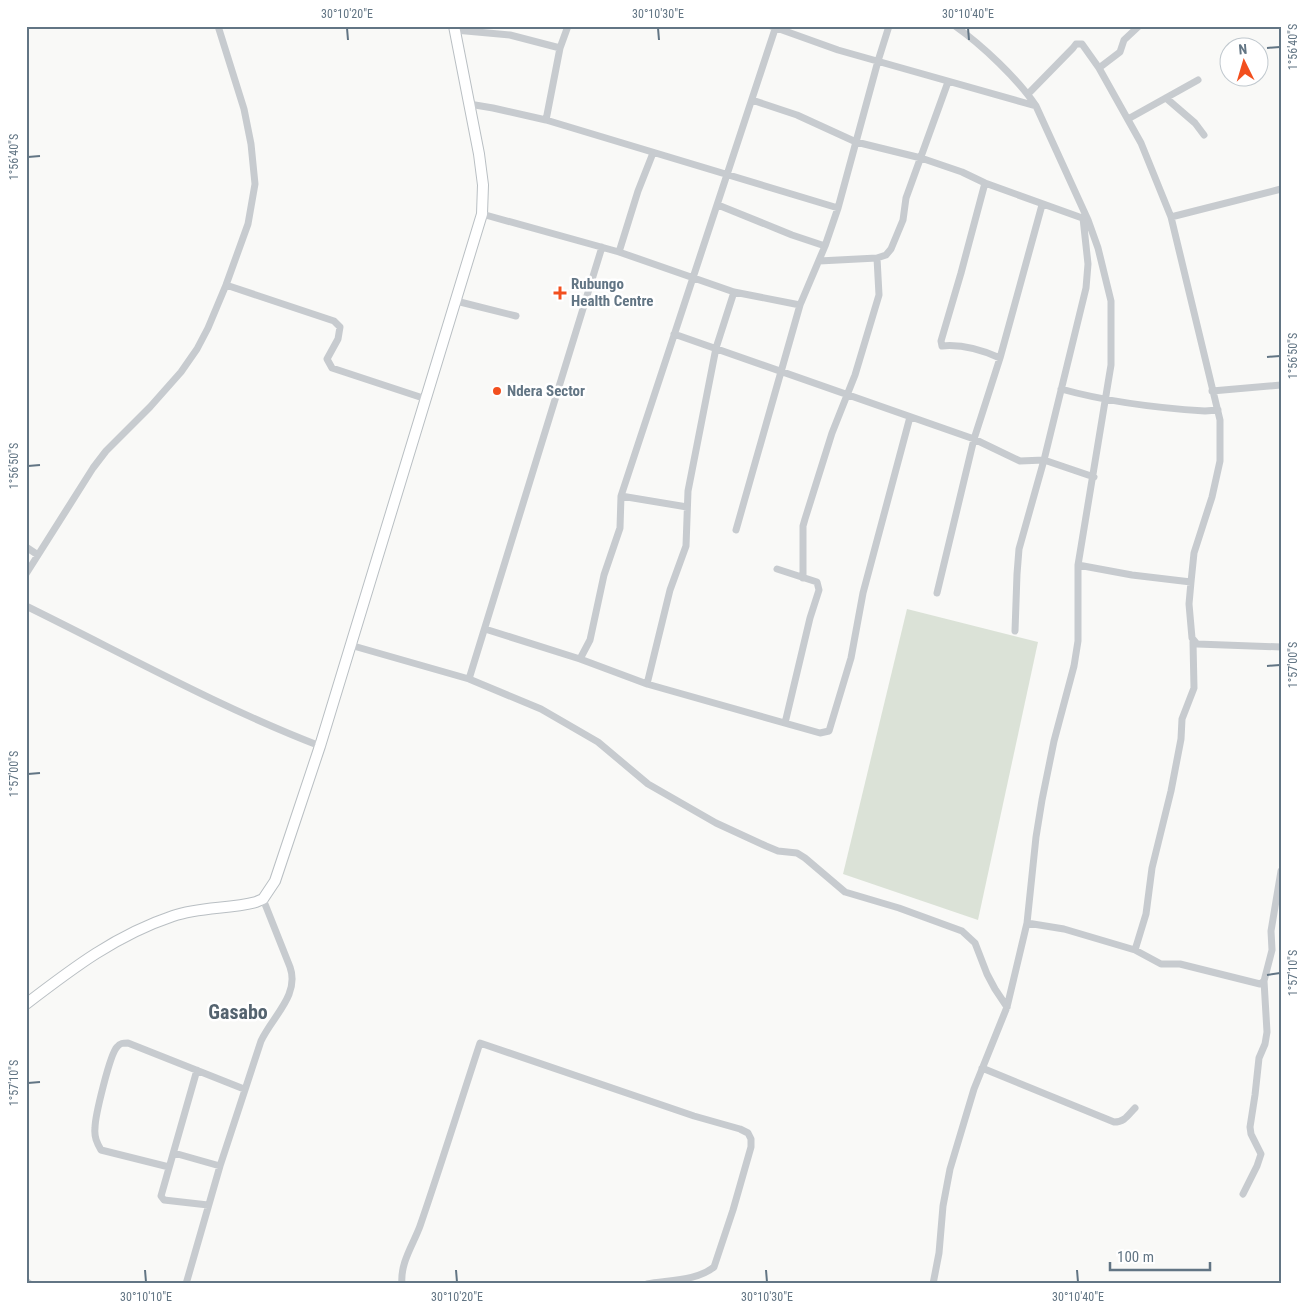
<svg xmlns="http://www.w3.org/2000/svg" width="1307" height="1310" viewBox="0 0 1307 1310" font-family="'Roboto Condensed',sans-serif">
  <rect width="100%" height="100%" fill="#f9f9f7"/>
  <path fill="#dbe2d7" d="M907 609 1038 642 978 920 843 874Z"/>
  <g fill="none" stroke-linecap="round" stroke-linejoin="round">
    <g stroke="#b9bfc3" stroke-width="12">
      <path id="secondary" d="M26 1004C73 968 116 935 173 916 200 907 229 909 256 902L263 899 275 881 320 746 482 214 483 185 479 154 454 26"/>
    </g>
    <path stroke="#c7cbcf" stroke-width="7" d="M771 26 838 50 1036 106
      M455 30 510 35 560 48
      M1099 68 1120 52 1124 40 1139 26
      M1028 94 1073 48 1076 44H1082L1099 68 1141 143 1171 217 1220 420V461L1212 497 1194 553 1191 582 1189 604 1192 638 1197 644 1281 647
      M1166 98 1195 123 1204 135
      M752 100 797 115 856 142 921 158 962 172 985 183 1085 219
      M469 104 493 108 546 120 838 208
      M1128 119 1198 80
      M546 120 560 48 568 26
      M985 183 961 273 941 341 942 346C962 344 982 350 1000 358
      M718 205 792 235 825 246
      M482 214 619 252 734 292 800 305
      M1171 217 1281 189
      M619 252 638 191 653 153
      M819 261 877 258
      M226 285 334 321 340 327 338 339 327 359 332 368 426 399
      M456 301 516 316
      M674 334 974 439 1020 461 1044 460 1094 477
      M1061 389C1108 402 1156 408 1205 411L1218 410
      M1212 391 1281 385
      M621 496 687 507
      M736 530 800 305 825 246 838 208 878 61 889 26
      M26 547 38 555
      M1078 565 1132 575 1191 582
      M777 569 817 582 819 590 810 618 785 723
      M26 574 93 468 106 451 150 407 181 372 197 349 208 328 226 285 248 224 255 184 251 144 244 109 218 26
      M803 578V526L805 519 832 433 855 375 879 295 877 258 886 255 891 249 903 220 906 198 948 82
      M937 593 974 439 1000 358 1042 205
      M26 606C124 654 219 707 320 746
      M485 629 580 659 647 684 820 733 829 731 851 658 863 593 910 417
      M1015 631 1017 574 1019 549 1044 460 1086 288 1088 264 1083 218
      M350 645 469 679 541 709 598 742 648 784 716 823 766 846 778 851 797 853 805 858 845 892 899 908 962 931 975 943 987 974 995 989 1007 1007
      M580 659 590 640 604 575 620 528 621 496 776 26
      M469 679 602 247
      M647 684 670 590 686 546 688 491 716 348 734 292
      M1027 923 1064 929 1135 950 1161 964H1180L1260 984 1264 981 1272 950 1271 931 1281 871
      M1135 950 1146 914 1152 868 1171 791 1181 739 1182 719 1194 688 1193 642
      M982 1068 1114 1122C1125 1122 1128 1115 1135 1108
      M197 1070 161 1196 164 1200 208 1205
      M174 1153 220 1166
      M169 1167 101 1150C97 1143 94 1137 95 1128 95 1116 110 1054 117 1047 120 1043 123 1043 128 1043L244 1089
      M1243 1194 1257 1166 1261 1154 1251 1134 1250 1127 1255 1095 1259 1058 1265 1044 1267 1032 1264 981
      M26 1281 30 1284
      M186 1284 220 1166 261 1041C272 1017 300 995 290 967L263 899
      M402 1284C400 1263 413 1245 420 1226 441 1165 460 1104 480 1043L694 1116 740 1129 748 1133 751 1139V1147L733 1210 714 1267C697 1281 668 1280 647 1284
      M933 1284 939 1253 943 1206 950 1169 974 1089 1007 1007 1027 923 1036 837 1042 800 1054 741 1074 666 1078 641V565L1111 365V301L1098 248 1088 220 1036 106C1018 79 982 45 955 26"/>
    <use href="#secondary" stroke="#fff" stroke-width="10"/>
  </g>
  <path fill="none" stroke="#627584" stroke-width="2" d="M347 28 348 40M658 28 659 40M968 28 969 40M1267 48 1280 47M28 157 40 156M1267 357 1280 356M28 466 40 465M1267 666 1280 665M28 774 40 773M1267 975 1280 973M28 1083 40 1082M145 1270 146 1282M456 1270 457 1282M766 1270 767 1282M1077 1270 1078 1282"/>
  <g fill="#f24f1e" stroke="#fff" stroke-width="2">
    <path d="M557.5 285.5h5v5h5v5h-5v5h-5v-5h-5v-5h5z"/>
    <circle cx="497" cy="391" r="5"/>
  </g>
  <g text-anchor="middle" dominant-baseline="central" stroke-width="5" stroke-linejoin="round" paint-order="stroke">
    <g font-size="15" font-weight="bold" fill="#627584" stroke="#fff" text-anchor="start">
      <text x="571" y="284">Rubungo<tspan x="571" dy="17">Health Centre</tspan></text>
      <text x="507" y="391">Ndera Sector</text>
    </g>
    <g font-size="20" font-weight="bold" fill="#54636f" stroke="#fff">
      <text x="238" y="1012">Gasabo</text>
    </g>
  </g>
  <rect width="1307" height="1310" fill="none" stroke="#ffffff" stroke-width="55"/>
  <g transform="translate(1244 62) rotate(355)"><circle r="24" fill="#ffffff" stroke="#c0c8ce"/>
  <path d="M0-4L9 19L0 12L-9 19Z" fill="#f24f1e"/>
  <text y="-8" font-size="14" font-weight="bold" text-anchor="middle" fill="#627584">N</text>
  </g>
  <path d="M1110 1262v8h100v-8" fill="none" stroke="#627584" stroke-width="2.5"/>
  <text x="1117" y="1262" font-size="15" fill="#627584" stroke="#ffffff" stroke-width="4" paint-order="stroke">100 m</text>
  <rect x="28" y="28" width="1252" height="1254" fill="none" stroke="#627584" stroke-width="2"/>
  <g font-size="12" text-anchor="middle" fill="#627584">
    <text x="347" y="18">30°10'20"E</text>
    <text x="658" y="18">30°10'30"E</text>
    <text x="968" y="18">30°10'40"E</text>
    <text transform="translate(1293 47) rotate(-90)" y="4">1°56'40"S</text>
    <text transform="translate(14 157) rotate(-90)" y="4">1°56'40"S</text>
    <text transform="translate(1293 356) rotate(-90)" y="4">1°56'50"S</text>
    <text transform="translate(14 466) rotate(-90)" y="4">1°56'50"S</text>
    <text transform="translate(1293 665) rotate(-90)" y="4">1°57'00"S</text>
    <text transform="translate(14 774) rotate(-90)" y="4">1°57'00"S</text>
    <text transform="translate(1293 973) rotate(-90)" y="4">1°57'10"S</text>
    <text transform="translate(14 1083) rotate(-90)" y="4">1°57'10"S</text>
    <text x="146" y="1301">30°10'10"E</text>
    <text x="457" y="1301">30°10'20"E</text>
    <text x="767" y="1301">30°10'30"E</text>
    <text x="1078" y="1301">30°10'40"E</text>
  </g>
</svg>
